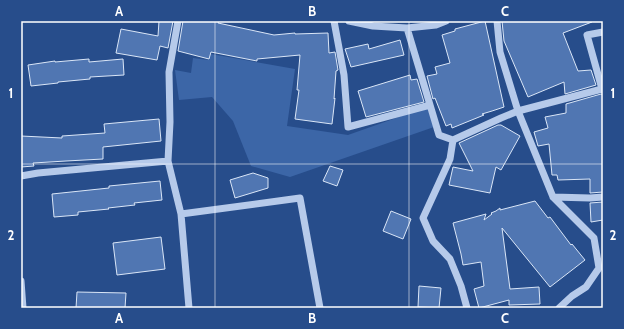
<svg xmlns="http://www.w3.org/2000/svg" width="624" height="329" viewBox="0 0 624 329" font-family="Cabin,sans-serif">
  <rect width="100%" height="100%" fill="#274d8b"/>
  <path fill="#3c66a7" d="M211 54 295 69 287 126 348 135 427 107 434 127 290 177 251 166 233 121 212 97 179 100 175 70 191 73 193 58 209 60Z"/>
  <path fill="#5076b2" stroke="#dae6f7" d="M159 21H173L168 48 160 46 157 60 116 53 121 29 158 36Z
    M183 21H219L218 23 274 35 295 33V34L328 33 329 53 335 52 338 70 336 71 334 99 335 98 332 124 295 119 299 90H297L300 55 257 59V61L211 52 209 59 178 51Z
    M485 21 504 107 492 111 482 114 484 115 452 128 451 124 446 126 435 98 433 99 427 76 437 74 435 67 450 63 442 35 455 31V29Z
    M502 21H591L592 22 563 33 578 71 591 70 596 85 565 94 564 82 528 97 504 41Z
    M400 40 404 55 351 67 345 49 368 44 369 49Z
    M89 59V62L123 59 124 75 90 77V79L58 82V83L31 86 28 65 55 61V62Z
    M410 75 411 80 417 79 424 102 366 117 358 91Z
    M601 94 603 95V192L590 193V179L558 180 557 175H552L549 144 538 146 534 132 548 128 545 117 566 113V104Z
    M159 119 161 141 103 147V159L66 161 33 163 34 166 21 167V136L62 138V136L105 133 104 124Z
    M498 125H501L520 136 501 170 496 167 490 193 449 185 453 167 473 171 459 143Z
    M330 166 343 170 337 186 323 181Z
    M253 173 268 178V188L235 198 230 180Z
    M160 181 162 200 134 203 135 205 108 208 109 209 78 212V215L54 217 52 194 109 188V186Z
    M535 201 548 218 550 217 571 245 572 244 585 260 550 287 502 228 510 289 539 287 540 304 509 305V300L479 308 474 289 484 286 481 262 463 265 461 254 453 223 486 214 484 220 492 214 491 213 496 211 500 208V210Z
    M603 202V220L591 222 590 203Z
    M391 211 411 219 403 239 383 231Z
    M161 237 165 269 117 275 113 243Z
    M419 286 441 288 439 308 418 307Z
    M77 292 126 293 125 308H76Z"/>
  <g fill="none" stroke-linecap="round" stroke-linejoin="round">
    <path stroke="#b6caea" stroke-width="7" d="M178 21 169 72 170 122 168 161 181 214 189 308
      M334 21 344 75 348 127 430 105
      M349 21 373 26 407 28 436 25 446 21
      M497 21 500 52 518 111 553 197 594 238 599 268 586 287 572 296 559 308
      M407 28 439 135 453 140 501 118 518 111 602 89 603 90
      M602 89 587 35 603 32
      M453 140 450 159 423 218 433 241 450 259 461 286 467 308
      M21 176 38 173 168 161
      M553 197 590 198 603 197
      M181 214 300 198 320 308
      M21 281 23 308"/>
  </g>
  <path fill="none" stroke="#fff" stroke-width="1" stroke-opacity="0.55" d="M215 21V308M409 21V308M21 164H603"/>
  <rect width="624" height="329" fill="none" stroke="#274d8b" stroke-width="44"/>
  <rect x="22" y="22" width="580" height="285" fill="none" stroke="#fff" stroke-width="1.5"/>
  <g font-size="13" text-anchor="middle" font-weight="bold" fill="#fff">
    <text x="119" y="16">A</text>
    <text x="312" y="16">B</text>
    <text x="505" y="16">C</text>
    <text x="11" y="98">1</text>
    <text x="613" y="98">1</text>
    <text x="11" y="240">2</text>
    <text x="613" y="240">2</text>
    <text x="119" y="323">A</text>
    <text x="312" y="323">B</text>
    <text x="505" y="323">C</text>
  </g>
</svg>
